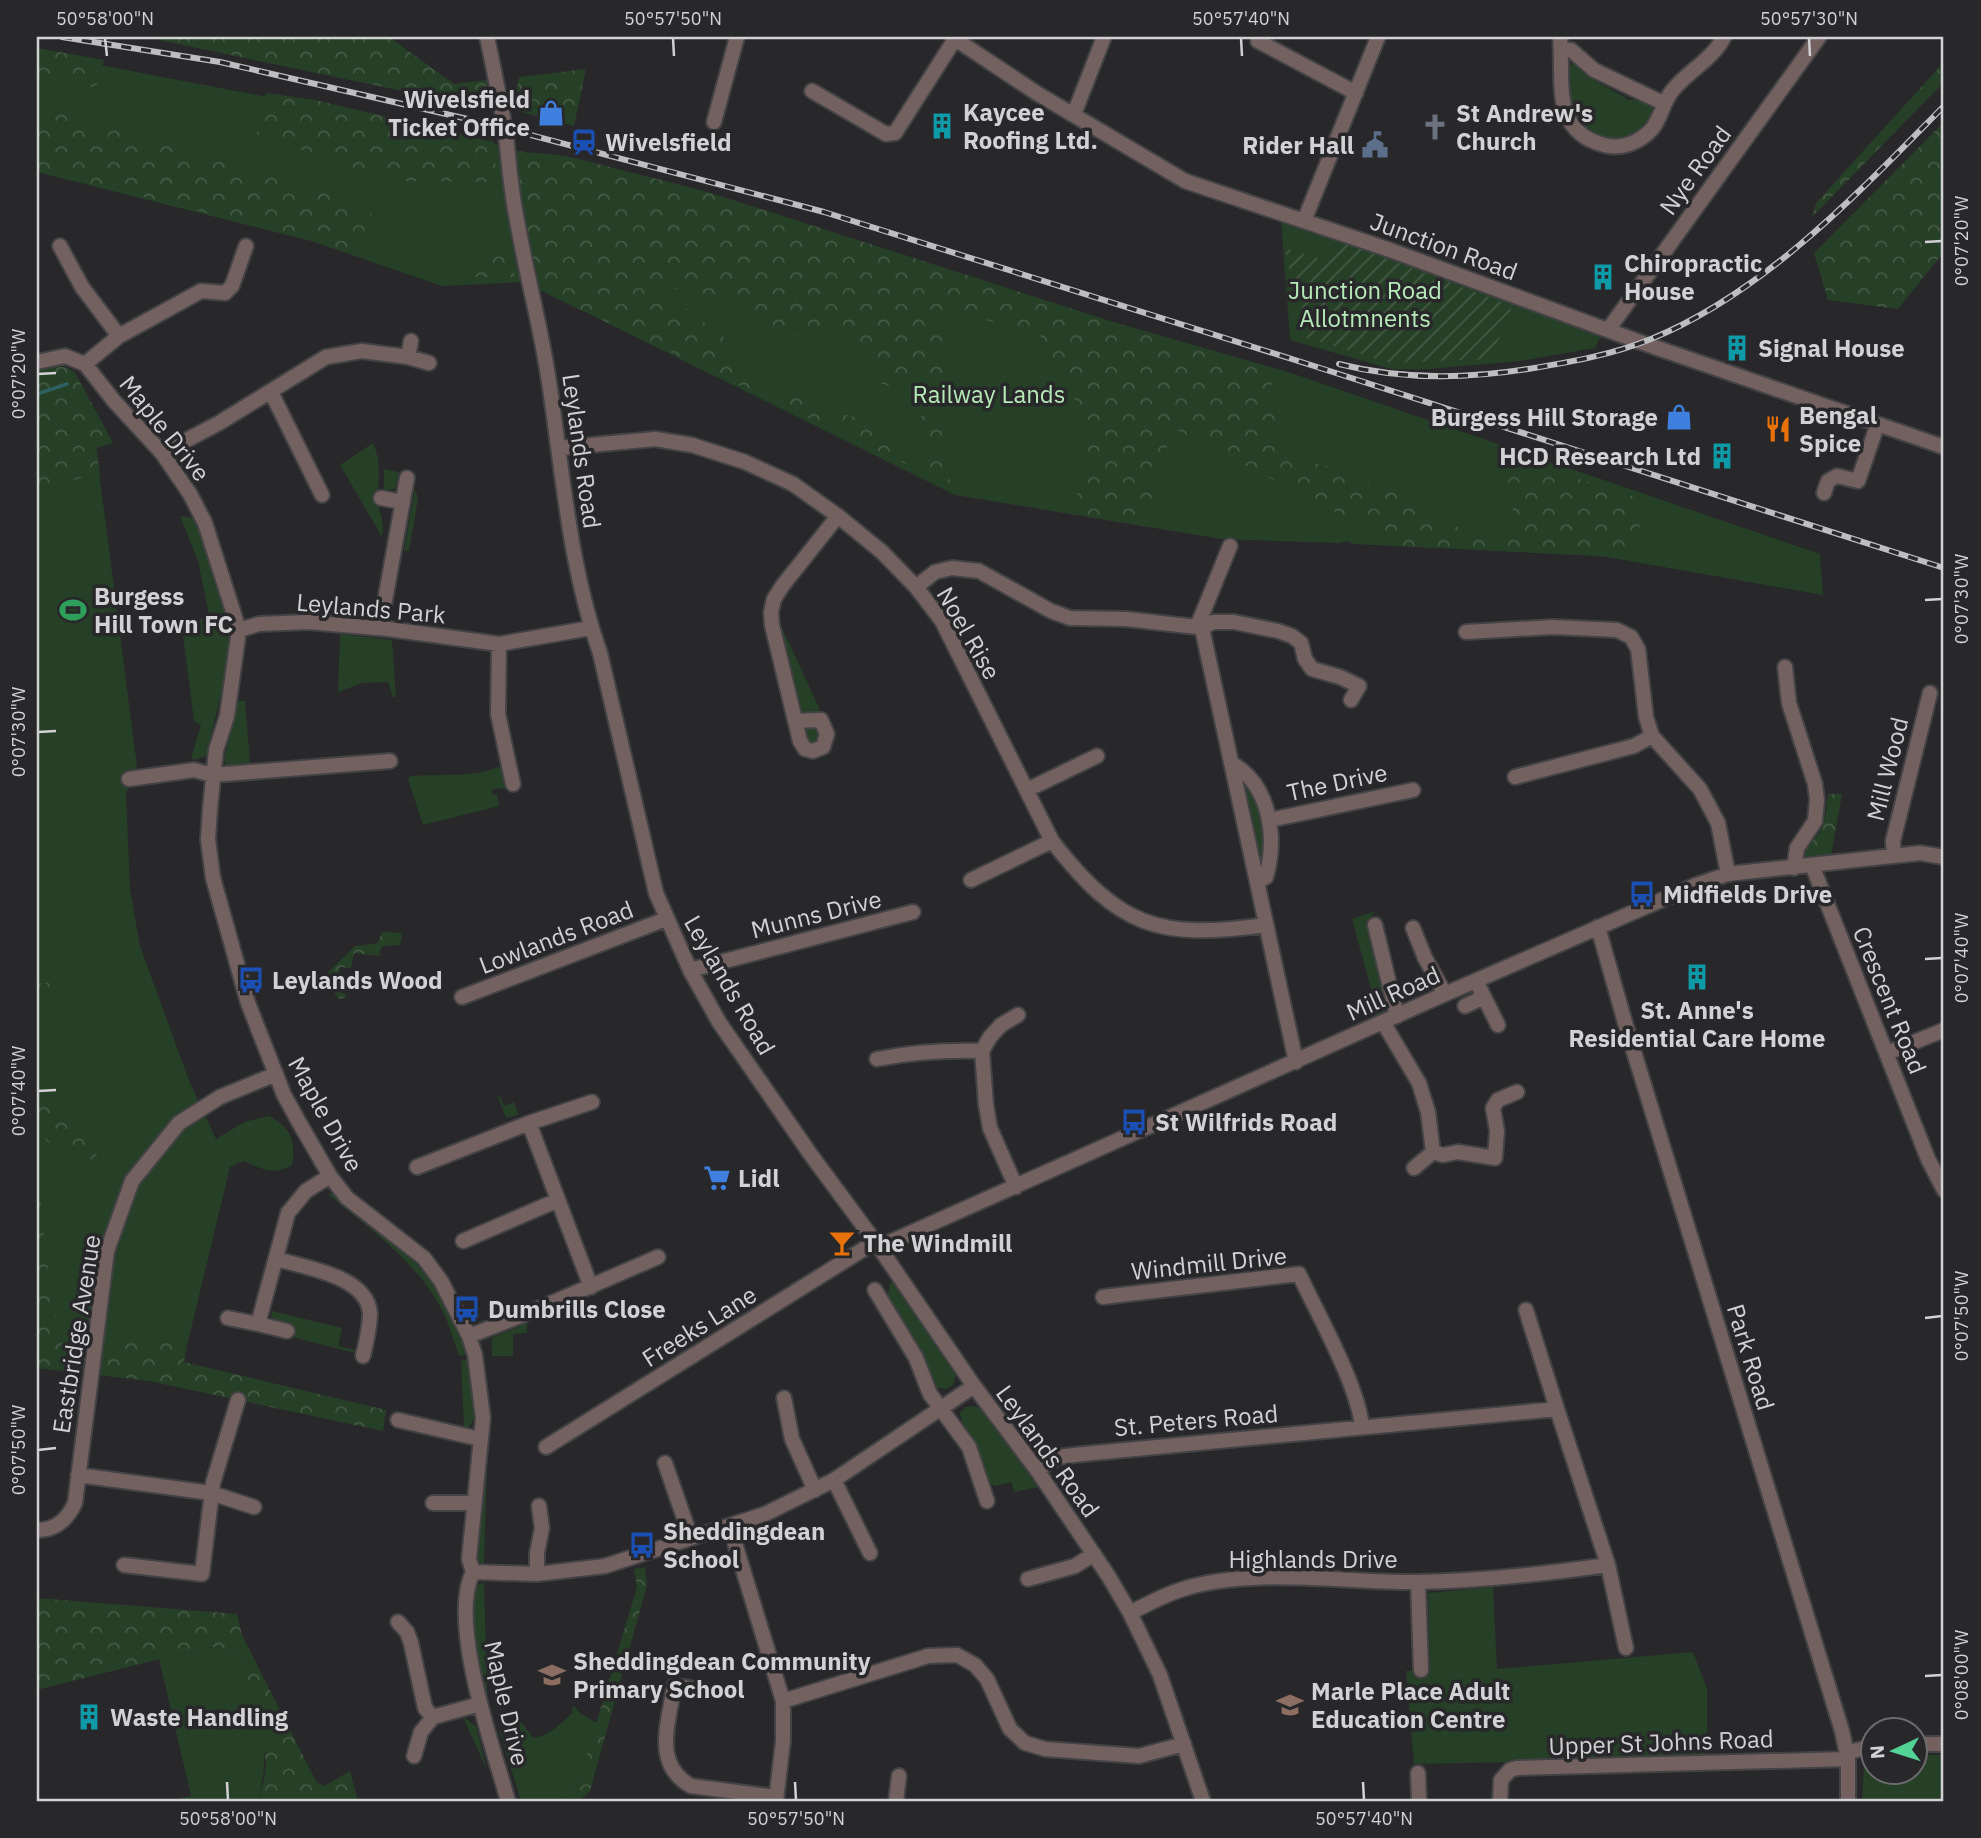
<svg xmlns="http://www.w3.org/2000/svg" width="1981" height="1838" viewBox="0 0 1981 1838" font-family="'IBM Plex Sans',sans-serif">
  <defs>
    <pattern id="forest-crowns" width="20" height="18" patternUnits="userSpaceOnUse" patternTransform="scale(1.75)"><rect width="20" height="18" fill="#263f27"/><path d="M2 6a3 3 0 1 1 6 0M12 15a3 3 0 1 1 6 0" fill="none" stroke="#455a45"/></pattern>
    <pattern id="garden-furrows" width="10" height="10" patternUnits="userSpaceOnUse" patternTransform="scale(1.75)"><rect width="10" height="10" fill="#263f27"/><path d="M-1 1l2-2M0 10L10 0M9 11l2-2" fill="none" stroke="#455a45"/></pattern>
  </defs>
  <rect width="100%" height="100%" fill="#28272a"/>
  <path fill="#263f27" d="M37 53 452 132 1288 372 1820 554 1823 595 1601 556 1353 544 1347 541 1339 543 1221 539 955 495 524 282 442 286 311 241 37 172Z
    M1576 63 1583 68 1591 78 1629 100 1641 98 1653 108C1650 150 1602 147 1579 123 1571 115 1570 102 1570 92 1569 83 1567 74 1570 65Z
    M1281 220 1340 238 1600 337 1595 348 1521 361 1429 369H1391L1290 340Z
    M57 366 68 368 75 373 113 443 96 448 137 766 126 793 130 889 140 946 190 1083 216 1139 244 1122 269 1116C291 1127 296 1141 292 1165 272 1176 263 1169 243 1161L230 1167 187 1346 37 1335V368Z
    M373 443C382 463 378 477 378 499 379 515 385 519 382 537L340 465Z
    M384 469 399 472 395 489 384 490Z
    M415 488 418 499 409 551H404Z
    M180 516 195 518 200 523 232 630 226 674 206 756 194 760 191 758 201 725 194 721 183 635 186 626 209 615 198 561Z
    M779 621 820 710 807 717 800 714Z
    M340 634 392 640 396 697H393L388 682 363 683 338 692Z
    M238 701H245L250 763 227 767 224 760Z
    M809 724 821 729V744L808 745 803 734 804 727Z
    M504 765 509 788 492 789 493 795 497 794 499 806 423 825 408 779 410 776C442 774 474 778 504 765Z
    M1243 778C1265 817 1266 824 1263 868Z
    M1376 911 1366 922 1390 1010 1374 1016 1370 1005 1374 1000 1352 919Z
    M500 1096 504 1106 514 1102 519 1115 506 1118 498 1097Z
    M331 1193 336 1197 339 1195C378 1229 425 1262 449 1308 456 1322 461 1339 467 1354L459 1356C454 1341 449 1324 442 1310 417 1261 369 1229 328 1194Z
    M892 1282 951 1365 956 1375 953 1385 946 1389 937 1387 931 1381 890 1302 888 1294 890 1283Z
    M272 1311 342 1328 338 1346 356 1350 355 1353 288 1336 291 1323 271 1318Z
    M527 1323V1333L513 1334V1356H492V1338Z
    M468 1359 476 1416 468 1428H464L461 1361Z
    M975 1406 981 1409 1038 1487 1015 1492 1011 1482 995 1486 986 1482 975 1443 962 1422 960 1413 965 1407Z
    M487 1464 484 1565 477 1560 474 1550Z
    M484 1582 488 1719 473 1649 471 1594 476 1586Z
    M1493 1587 1497 1669 1693 1652 1707 1688V1758L1414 1764 1406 1671 1430 1669 1428 1593Z
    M207 1647C226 1648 234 1647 247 1662 239 1695 247 1697 258 1725 268 1752 265 1775 257 1801H168L191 1796 159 1659Z
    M574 1706 580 1713 597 1723 578 1784 555 1801H521L499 1730 503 1734 520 1720 533 1738C549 1736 562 1723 573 1712L571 1709Z
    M463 1717 476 1726 487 1770Z
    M1915 1755H1944V1801H1862L1864 1765 1872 1761V1772H1914Z"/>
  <path fill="url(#forest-crowns)" fill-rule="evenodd" d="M144 37H389L454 84 487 80 489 109Z
    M37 48 104 60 96 88 37 77Z
    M1944 62V82L1812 217 1816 203Z
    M586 69 574 126 510 109 509 102H514L519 77Z
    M267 93 315 100 494 142 497 182 390 181 257 134C254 117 257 107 267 93Z
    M37 106 329 192 372 214 365 235 350 252 313 240 37 170Z
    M1944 122V252L1898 309 1828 300 1814 253Z
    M516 151 567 156 708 192 1260 369 1271 377 1278 453 1349 472 1360 480 1405 492 1474 538 1521 539 1497 453 1649 501 1631 551 1601 556 1402 546 1173 428 1143 526 1071 514 1087 462 1077 404 1039 334 948 310 946 405 940 448 952 486 535 288 518 180ZM655 285 726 298 779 340 841 323 880 383 927 398 930 406 912 427 928 453 914 455 876 423 822 408 752 380 731 343Z
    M506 235 515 277H455Z
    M57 366 68 368 75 373 113 443 96 447 100 473 37 490V368Z
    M1828 794H1842L1831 856H1802L1801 852C1824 831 1825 825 1828 794Z
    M382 932 402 933 400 945 382 946 379 956 354 953 351 968 340 967 339 988 347 997 340 999 327 986 323 977 355 946 378 943Z
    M90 977 37 992V984Z
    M37 1079 86 1135 97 1156 88 1161 55 1149 37 1131Z
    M37 1183 40 1196 52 1308 57 1319 65 1327 187 1346 184 1362 386 1410 383 1431 149 1381 37 1368Z
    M645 1567 647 1585 590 1791 579 1801H555L578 1784 637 1587 634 1569Z
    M37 1598 237 1614 242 1635 316 1781 324 1786 350 1771 358 1801H257L264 1780 266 1762 259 1726 246 1701 242 1682 247 1662C234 1647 226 1648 207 1647L37 1690Z"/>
  <path fill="url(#garden-furrows)" d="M1337 240 1512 306 1491 359 1392 363 1303 337V310L1291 280 1285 248 1328 261Z"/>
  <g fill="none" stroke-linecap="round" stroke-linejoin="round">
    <path stroke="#2e5f63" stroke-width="3.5" d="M37 394 67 384"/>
    <g stroke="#434245" stroke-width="18">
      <path id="minor" d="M487 37C494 70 501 103 506 136 509 164 511 192 517 220 526 274 541 327 549 382 563 473 569 565 600 653L656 893 690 970 719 1022 811 1155 879 1247 974 1386 1037 1470 1109 1577 1130 1613 1160 1675 1203 1801
        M952 37 1038 94 1185 181 1390 250 1640 342 1944 447
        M1259 37 1258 41 1356 93
        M1560 37C1564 81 1550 131 1604 145 1622 150 1640 142 1652 129 1661 118 1663 102 1672 91 1687 72 1713 59 1724 37
        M1561 50H1571L1594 70 1663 103
        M812 91 886 134 895 133 955 39
        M1074 114 1104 37
        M714 122 737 37
        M1304 221 1378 37
        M60 246 82 287 119 336
        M1608 330 1819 37
        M408 357 411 341
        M37 362 65 356 85 364 114 401 162 453 190 494 205 523 239 630 227 716 216 750 210 809 208 839 213 878 248 1003 284 1095 300 1124 330 1176 347 1198 424 1258 441 1281 469 1336 475 1355 483 1418 469 1559 473 1572C448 1621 493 1747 508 1801
        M85 364 119 336 201 291 225 293 232 286 246 246
        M271 392 322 495
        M559 448 655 439 692 445 745 462 793 484 838 516 882 552 916 587 942 621 1052 841C1119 927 1158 940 1266 925
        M162 453 219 423 326 357 362 351 408 357 429 363
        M1824 493 1828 481 1837 476 1858 481 1877 426
        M381 498 403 502
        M916 587 935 572 952 568 979 571 1051 611 1070 618 1126 619 1197 627
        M1197 627 1202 628 1296 1062
        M1197 627 1230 546
        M380 628 407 478
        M1202 628 1213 622H1234L1278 631 1292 636 1301 643 1305 659 1312 669 1340 677 1359 686 1351 700
        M239 630 259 624 308 622 388 629 499 644 591 628
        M1466 632 1553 627 1617 630 1631 637 1638 649 1646 717 1652 736 1700 789 1718 823 1728 874
        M499 644 498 714 513 784
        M1785 667 1789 703 1815 784 1817 800 1815 821 1797 848 1794 868
        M795 721 821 720 827 734 823 747 813 751 805 749 800 741 772 625 771 612 774 599 783 585 838 516
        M1231 763C1271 785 1277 838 1266 877L1257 882
        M1515 777 1634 746 1652 736
        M129 779 194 770 213 775 390 761
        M1027 790 1097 756
        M1270 820 1413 790
        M1894 856 1893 841 1930 693
        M1812 865 1928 1159 1944 1190
        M971 880 1052 841
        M1375 925 1397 1016
        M1598 927 1626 1026 1842 1731 1848 1759V1801
        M1413 928 1425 958 1445 994
        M690 970 913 912
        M462 997 666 919
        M1484 997 1498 1025
        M1465 1006 1484 997 1476 981
        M1383 1022 1419 1083 1428 1112 1433 1152 1443 1155 1458 1152 1495 1158 1497 1131 1493 1108 1498 1100 1517 1092
        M1887 1053 1944 1030
        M877 1059C913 1052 946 1050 982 1051
        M529 1123 592 1102
        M417 1167 529 1123 591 1287
        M1414 1168 1433 1152
        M1016 1187 990 1128 986 1105 982 1051 990 1037 1001 1025 1018 1015
        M463 1241 558 1200
        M879 1247 1445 994 1696 885 1728 874 1920 853 1944 857
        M277 1259C306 1268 367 1276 370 1313 370 1327 366 1343 363 1356
        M875 1290 916 1358 930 1394 969 1447 987 1501
        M1103 1297 1299 1274C1318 1315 1358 1385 1362 1427
        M228 1318 258 1324
        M287 1331 258 1324 288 1213 306 1191 330 1176
        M469 1336 533 1311 658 1257
        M784 1398 792 1439 815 1490
        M1557 1409 1608 1565 1626 1648
        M398 1420 480 1439
        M546 1447 875 1242
        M665 1463 691 1538
        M1037 1470 1058 1457 1083 1454 1557 1409 1526 1310
        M78 1475 211 1493 254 1507
        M834 1480 870 1553
        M433 1503H474
        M730 1527 783 1701V1741L776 1801
        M37 1530C56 1530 67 1520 75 1503L107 1251 132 1181 179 1123 220 1097 276 1074
        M124 1565 202 1574 213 1483 238 1400
        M473 1572 537 1574 605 1566 765 1514 834 1480 974 1386
        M537 1574V1553L542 1528 539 1506
        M1028 1579 1075 1566 1094 1554
        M1418 1582 1421 1670
        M1130 1613C1147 1604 1164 1595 1183 1589 1253 1567 1344 1583 1417 1582 1481 1581 1544 1574 1608 1565
        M398 1622 407 1632 411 1643 425 1708 433 1717 480 1704
        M690 1688 674 1686C669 1723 652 1764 691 1786L776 1797
        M783 1701 928 1656 957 1655 975 1665 987 1679 1010 1729 1025 1743 1045 1749 1139 1756 1184 1744
        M1914 1744H1944
        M1847 1752 1872 1747
        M414 1756 421 1732 433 1717
        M1418 1773 1419 1801
        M896 1801 899 1776
        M1500 1801 1501 1780 1510 1770 1517 1768 1848 1759"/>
    </g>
    <use href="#minor" stroke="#736160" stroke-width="14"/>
    <g stroke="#bebdc0" stroke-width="6">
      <path id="rail" d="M62 37 220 62 485 123 824 212 1314 366 1944 568
        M1339 364C1402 380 1465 379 1528 369 1570 362 1612 355 1651 339 1766 292 1859 192 1944 106"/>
    </g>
    <use href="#rail" stroke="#28272a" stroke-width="3.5" stroke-dasharray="10" stroke-linecap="butt"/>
  </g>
  <path fill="none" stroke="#d2d1d4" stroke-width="2.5" d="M105 38 107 56M673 38 674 56M1241 38 1242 56M1809 38 1810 56M1925 242 1942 241M38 374 56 373M1925 600 1942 599M38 732 56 731M1925 959 1942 958M38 1091 56 1090M1925 1318 1942 1316M38 1450 56 1448M1925 1676 1942 1675M227 1782 228 1800M795 1782 796 1800M1363 1782 1364 1800"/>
  <defs>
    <g id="shop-bare" transform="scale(2.1)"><path d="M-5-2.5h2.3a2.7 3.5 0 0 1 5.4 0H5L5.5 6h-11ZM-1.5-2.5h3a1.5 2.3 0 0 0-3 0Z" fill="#3f7fe0" stroke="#28272a" stroke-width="2.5" paint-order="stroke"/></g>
    <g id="building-bare" transform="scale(2.1)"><path d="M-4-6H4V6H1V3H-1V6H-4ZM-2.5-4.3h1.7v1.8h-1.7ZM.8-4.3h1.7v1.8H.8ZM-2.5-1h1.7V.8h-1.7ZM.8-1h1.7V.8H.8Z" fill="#0f9aa8" stroke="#28272a" stroke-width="2.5" paint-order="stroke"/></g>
    <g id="church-bare" transform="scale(2.1)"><path d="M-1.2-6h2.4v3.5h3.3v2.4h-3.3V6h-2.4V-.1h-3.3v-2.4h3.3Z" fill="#6b7280" stroke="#28272a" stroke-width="2.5" paint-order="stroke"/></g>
    <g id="station-bare" transform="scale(2.1)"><path d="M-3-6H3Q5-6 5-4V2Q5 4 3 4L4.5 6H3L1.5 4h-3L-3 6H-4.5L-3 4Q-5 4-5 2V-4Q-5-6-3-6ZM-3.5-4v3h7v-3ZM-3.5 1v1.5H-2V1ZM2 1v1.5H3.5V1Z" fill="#1a4fb4" stroke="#28272a" stroke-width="2.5" paint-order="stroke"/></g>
    <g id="civic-bare" transform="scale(2.1)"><path d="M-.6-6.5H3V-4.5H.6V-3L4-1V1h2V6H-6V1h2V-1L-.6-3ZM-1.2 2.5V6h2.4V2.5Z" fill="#5c6f8a" stroke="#28272a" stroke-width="2.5" paint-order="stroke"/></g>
    <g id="restaurant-bare" transform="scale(2.1)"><path d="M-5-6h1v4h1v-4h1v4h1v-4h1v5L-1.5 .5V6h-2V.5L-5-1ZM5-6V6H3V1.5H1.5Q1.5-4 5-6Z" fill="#e8710a" stroke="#28272a" stroke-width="2.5" paint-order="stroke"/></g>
    <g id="stadium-bare" transform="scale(2.1)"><path d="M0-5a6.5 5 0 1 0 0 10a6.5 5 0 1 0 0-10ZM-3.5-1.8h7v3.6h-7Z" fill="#2e9e5b" stroke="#28272a" stroke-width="2.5" paint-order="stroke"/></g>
    <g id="bus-bare" transform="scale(2.1)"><path d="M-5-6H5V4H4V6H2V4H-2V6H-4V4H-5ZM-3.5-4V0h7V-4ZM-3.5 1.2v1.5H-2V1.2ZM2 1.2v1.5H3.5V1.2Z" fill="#1a4fb4" stroke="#28272a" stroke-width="2.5" paint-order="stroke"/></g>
    <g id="supermarket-bare" transform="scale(2.1)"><path d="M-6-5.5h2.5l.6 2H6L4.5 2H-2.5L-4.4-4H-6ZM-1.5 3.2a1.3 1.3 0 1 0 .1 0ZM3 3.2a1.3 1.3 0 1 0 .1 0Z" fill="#3f7fe0" stroke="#28272a" stroke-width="2.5" paint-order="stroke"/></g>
    <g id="bar-bare" transform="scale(2.1)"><path d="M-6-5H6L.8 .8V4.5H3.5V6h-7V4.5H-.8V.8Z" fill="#e8710a" stroke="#28272a" stroke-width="2.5" paint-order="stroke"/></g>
    <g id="school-bare" transform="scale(2.1)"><path d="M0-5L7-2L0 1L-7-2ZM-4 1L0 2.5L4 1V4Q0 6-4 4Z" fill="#8d6e63" stroke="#28272a" stroke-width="2.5" paint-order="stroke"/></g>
    <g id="university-bare" transform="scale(2.1)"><path d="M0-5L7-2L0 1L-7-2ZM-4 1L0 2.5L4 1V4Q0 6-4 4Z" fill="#8d6e63" stroke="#28272a" stroke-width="2.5" paint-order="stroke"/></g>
  </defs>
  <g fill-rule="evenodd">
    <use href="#shop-bare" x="551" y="113"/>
    <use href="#building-bare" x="942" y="126"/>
    <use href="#church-bare" x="1435" y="127"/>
    <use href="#station-bare" x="584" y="142"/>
    <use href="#civic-bare" x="1375" y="145"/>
    <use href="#building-bare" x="1603" y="277"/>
    <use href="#building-bare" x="1737" y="348"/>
    <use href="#shop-bare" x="1679" y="417"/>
    <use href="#restaurant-bare" x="1778" y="429"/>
    <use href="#building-bare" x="1722" y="456"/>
    <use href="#stadium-bare" x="73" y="610"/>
    <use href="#bus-bare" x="1642" y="894"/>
    <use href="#building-bare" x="1697" y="977"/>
    <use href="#bus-bare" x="251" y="980"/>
    <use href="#bus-bare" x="1134" y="1122"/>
    <use href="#supermarket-bare" x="717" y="1178"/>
    <use href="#bar-bare" x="842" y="1243"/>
    <use href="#bus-bare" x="467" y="1309"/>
    <use href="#bus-bare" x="642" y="1545"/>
    <use href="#school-bare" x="552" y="1675"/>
    <use href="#university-bare" x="1290" y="1705"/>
    <use href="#building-bare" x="89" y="1717"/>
  </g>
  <g text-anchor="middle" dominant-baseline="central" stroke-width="7" stroke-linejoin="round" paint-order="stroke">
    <g font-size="24" font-weight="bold" fill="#d2d1d4" stroke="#28272a" text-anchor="start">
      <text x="530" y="99" text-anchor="end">Wivelsfield<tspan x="530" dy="28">Ticket Office</tspan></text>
      <text x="963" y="112">Kaycee<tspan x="963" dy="28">Roofing Ltd.</tspan></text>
      <text x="1456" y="113">St Andrew's<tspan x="1456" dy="28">Church</tspan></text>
      <text x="605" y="142">Wivelsfield</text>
      <text x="1354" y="145" text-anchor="end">Rider Hall</text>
      <text x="1624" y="263">Chiropractic<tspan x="1624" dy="28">House</tspan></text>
      <text x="1758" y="348">Signal House</text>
      <text x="1799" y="415">Bengal<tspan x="1799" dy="28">Spice</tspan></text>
      <text x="1658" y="417" text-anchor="end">Burgess Hill Storage</text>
      <text x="1701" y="456" text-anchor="end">HCD Research Ltd</text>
      <text x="94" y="596">Burgess<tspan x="94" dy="28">Hill Town FC</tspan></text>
      <text x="1663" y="894">Midfields Drive</text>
      <text x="272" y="980">Leylands Wood</text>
      <text x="1697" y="1010" text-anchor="middle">St. Anne's<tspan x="1697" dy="28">Residential Care Home</tspan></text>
      <text x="1155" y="1122">St Wilfrids Road</text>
      <text x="738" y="1178">Lidl</text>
      <text x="863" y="1243">The Windmill</text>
      <text x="488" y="1309">Dumbrills Close</text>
      <text x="663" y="1531">Sheddingdean<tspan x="663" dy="28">School</tspan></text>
      <text x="573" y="1661">Sheddingdean Community<tspan x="573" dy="28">Primary School</tspan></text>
      <text x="1311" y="1691">Marle Place Adult<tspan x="1311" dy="28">Education Centre</tspan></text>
      <text x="110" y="1717">Waste Handling</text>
    </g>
    <g font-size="24" fill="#d2d1d4" stroke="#28272a">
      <text transform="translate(1695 170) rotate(-54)">Nye Road</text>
      <text transform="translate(1444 246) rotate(20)">Junction Road</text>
      <text transform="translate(165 428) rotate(51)">Maple Drive</text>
      <text transform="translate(582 451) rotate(82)">Leylands Road</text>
      <text transform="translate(371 608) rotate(5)">Leylands Park</text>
      <text transform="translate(969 633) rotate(60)">Noel Rise</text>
      <text transform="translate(1887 769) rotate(-76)">Mill Wood</text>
      <text transform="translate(1337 782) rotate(-12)">The Drive</text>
      <text transform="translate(816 914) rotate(-14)">Munns Drive</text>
      <text transform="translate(556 937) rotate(-21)">Lowlands Road</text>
      <text transform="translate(730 985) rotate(60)">Leylands Road</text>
      <text transform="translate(1393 993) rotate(-24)">Mill Road</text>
      <text transform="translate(1890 1000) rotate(68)">Crescent Road</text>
      <text transform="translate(326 1114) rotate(61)">Maple Drive</text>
      <text transform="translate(1209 1263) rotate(-6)">Windmill Drive</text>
      <text transform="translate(699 1326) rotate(-32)">Freeks Lane</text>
      <text transform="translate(76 1334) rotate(-81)">Eastbridge Avenue</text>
      <text transform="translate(1751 1357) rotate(73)">Park Road</text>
      <text transform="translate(1196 1420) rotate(-5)">St. Peters Road</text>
      <text transform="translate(1048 1451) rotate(54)">Leylands Road</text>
      <text x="1313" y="1559">Highlands Drive</text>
      <text transform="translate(507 1703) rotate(77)">Maple Drive</text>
      <text transform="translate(1661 1742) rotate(-2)">Upper St Johns Road</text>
    </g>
    <g font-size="24" fill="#b6e9b8" stroke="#28272a">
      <text x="1365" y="290">Junction Road<tspan x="1365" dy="28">Allotmnents</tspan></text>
      <text x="989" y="394">Railway Lands</text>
    </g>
  </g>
  <rect width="1981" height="1838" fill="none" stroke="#28272a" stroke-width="77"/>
  <g transform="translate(1894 1751) rotate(266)"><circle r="33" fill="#28272a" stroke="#6c6b6e" stroke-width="2"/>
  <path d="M0-5L12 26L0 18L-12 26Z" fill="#54d396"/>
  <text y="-10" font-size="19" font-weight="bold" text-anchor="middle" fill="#d2d1d4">N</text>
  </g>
  <rect x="38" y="38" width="1904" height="1762" fill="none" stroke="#d2d1d4" stroke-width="2.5"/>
  <g font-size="18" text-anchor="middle" fill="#d2d1d4">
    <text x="105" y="25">50°58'00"N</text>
    <text x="673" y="25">50°57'50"N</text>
    <text x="1241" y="25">50°57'40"N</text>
    <text x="1809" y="25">50°57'30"N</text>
    <text transform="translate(1962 241) rotate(-90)" y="6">0°07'20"W</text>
    <text transform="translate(19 374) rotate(-90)" y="6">0°07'20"W</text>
    <text transform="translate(1962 599) rotate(-90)" y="6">0°07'30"W</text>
    <text transform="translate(19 732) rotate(-90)" y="6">0°07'30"W</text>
    <text transform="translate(1962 958) rotate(-90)" y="6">0°07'40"W</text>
    <text transform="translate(19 1091) rotate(-90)" y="6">0°07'40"W</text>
    <text transform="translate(1962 1316) rotate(-90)" y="6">0°07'50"W</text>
    <text transform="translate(19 1450) rotate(-90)" y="6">0°07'50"W</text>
    <text transform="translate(1962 1675) rotate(-90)" y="6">0°08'00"W</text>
    <text x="228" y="1825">50°58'00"N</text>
    <text x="796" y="1825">50°57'50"N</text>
    <text x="1364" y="1825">50°57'40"N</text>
  </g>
</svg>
